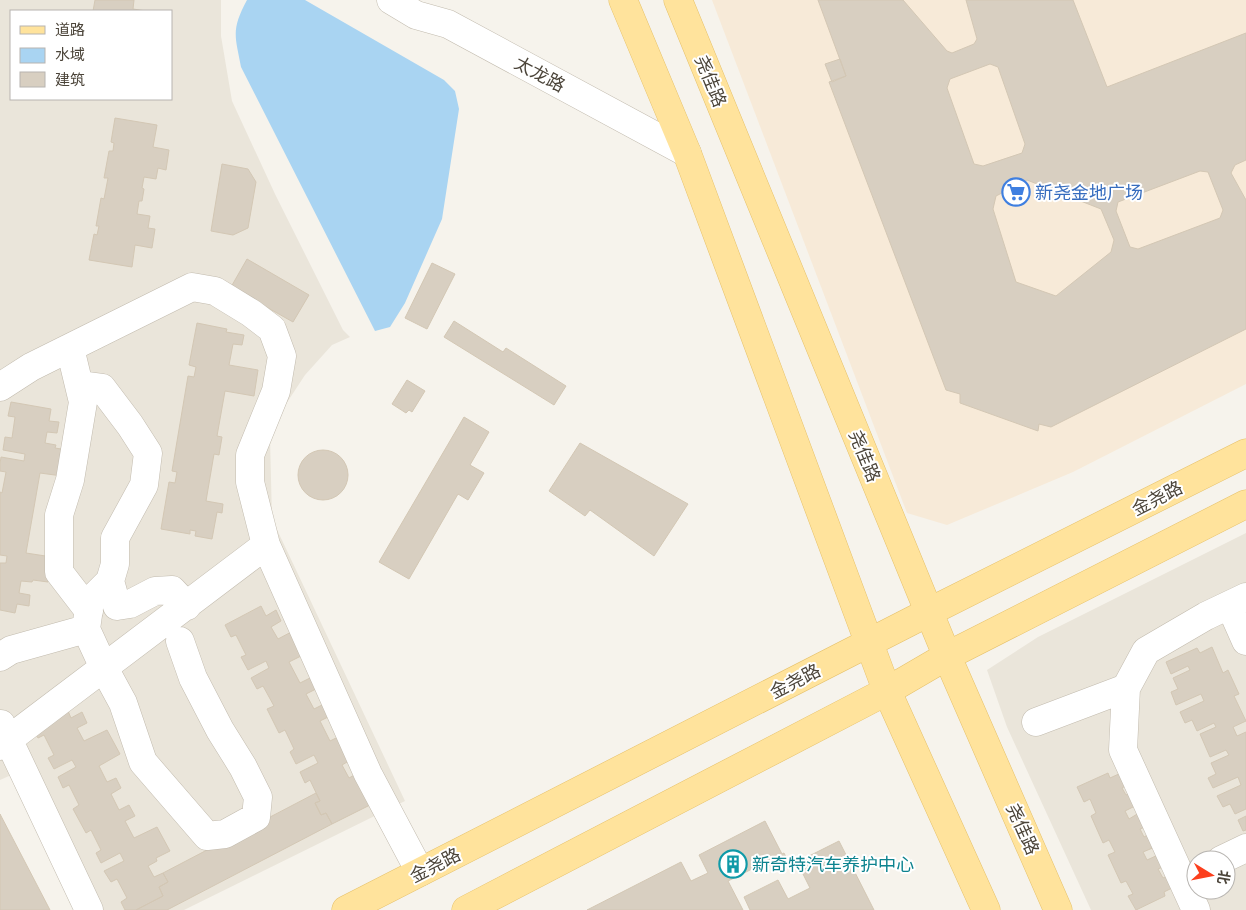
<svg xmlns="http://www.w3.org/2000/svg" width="1246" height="910" viewBox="0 0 1246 910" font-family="'IBM Plex Sans','Noto Sans SC',sans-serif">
  <rect width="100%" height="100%" fill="#f6f3ec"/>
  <path fill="#eae5da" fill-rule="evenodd" d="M0 0H221V36L232 101 275 194 343 330 350 337 332 345 305 375 286 404 270 438 272 519 405 801 184 910H81L18 772 0 780ZM11 11H171V99H11Z
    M1246 533V910H1091L1007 727 987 670 1038 637ZM1196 860H1226V890H1196Z"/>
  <path fill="#f7ead8" d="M712 0H1246V384L1073 472 947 525 907 513Z"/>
  <path fill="#a9d4f2" d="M247 0H305L444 80 455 91 459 109 442 219 405 303 390 327 375 331 241 67C235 35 231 30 247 0Z"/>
  <path fill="#d8cfc1" stroke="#d3c7b4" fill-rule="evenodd" d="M95 0H134L133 9 146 11H93Z
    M818 0H903L947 51 952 53 974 44 977 39 966 0H1073L1107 87 1246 33V160L1235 165 1231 173 1246 200V329L1051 427 1039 424 1038 431 960 403V394L946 390 829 82 846 76ZM990 64 998 67 1025 144 1022 153 983 166 974 164 947 88 950 79ZM1200 171 1208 172 1223 210 1220 218 1138 249 1130 247 1116 211 1118 202ZM1027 180 1101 209 1114 240 1111 252 1056 296 1016 282 993 209 996 196Z
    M840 59 846 76 832 82 825 64Z
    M115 118 157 125 153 147 169 150 166 170 158 168 156 179 144 177 142 188 144 189 142 201H139L137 214 150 216 148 228 155 229 152 248 135 245 132 267 89 260 94 234 97 235 99 226H96L101 198 104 199 108 178H104L109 151H113L114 143 111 142Z
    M222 164 248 169 256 182 248 228 233 235 211 231Z
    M247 259 309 295 293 322 231 287Z
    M432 263 455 274 427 329 405 318Z
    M454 321 503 352 506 348 566 386 554 405 444 337Z
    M197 323 227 329 226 332 244 335 242 345 233 344 229 365 258 370 254 396 225 391 217 436 222 437 219 455 214 454 206 501 223 504 222 513 217 512 212 539 195 536 196 531 190 530V534L161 529 169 482 175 483 177 472 172 471 188 376 194 377 196 367 189 365Z
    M407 380 425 391 412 412 409 410 406 413 392 404Z
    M11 402 51 409 49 421 59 422 57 433 47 432 45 443 56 445 55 448 67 450 62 476 40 473 26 553 52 557 48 582 33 580 32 582 21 581 19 593 30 595 29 606 17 604 15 613 0 610V563H6L7 556 0 555V492L2 493 6 472 0 471V464L1 457 24 461 25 454 3 450 5 437 12 438 15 417 8 416Z
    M464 417 489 432 470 465 484 473 468 500 458 494 409 579 379 562Z
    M580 443 688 504 654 556 590 510 585 516 549 491Z
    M298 475a25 25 0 1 1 50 0a25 25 0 1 1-50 0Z
    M261 606 266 616 276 610 281 621 271 627 278 639 295 630 307 653 289 662 300 683 310 678 316 689 306 694 314 709 324 704 330 716 320 721 330 741 342 735 354 758 342 765 349 778 358 773 374 803 332 824 326 813 321 815 315 803 320 801 310 780 305 783 300 772 318 763 314 755 296 764 290 752 294 749 285 730 279 733 267 709 274 706 263 686 257 689 251 678 269 668 266 661 248 670 241 657 246 655 236 635 231 637 225 625Z
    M1212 647 1223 673 1228 670 1239 694 1234 696 1246 721 1233 727 1237 736 1246 732V809L1235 814 1230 804 1223 807 1217 796 1241 785 1238 777 1213 788 1208 778 1216 774 1211 763 1229 755 1226 750 1210 757 1200 734 1216 727 1214 723 1197 731 1192 720 1185 723 1180 712 1204 701 1201 694 1176 705 1171 692 1178 689 1173 678 1190 670 1188 666 1171 674 1166 662 1197 648 1200 653Z
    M68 711 71 718 82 712 87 723 77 728 84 741 107 730 120 754 99 766 107 782 116 778 121 788 111 794 119 810 129 805 135 816 125 821 134 838 157 827 170 851 156 858 157 861 148 866 154 877 163 873 168 882 159 887 163 896 136 910H125L121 902 127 898 117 879 111 882 104 871 124 861 120 853 101 863 96 853 101 850 91 830 86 833 73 809 79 805 69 785 63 788 58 777 76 767 72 760 54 769 48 758 54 755 44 735 38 738 33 729Z
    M1108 773 1110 778 1121 773 1127 785 1122 788 1126 795 1129 794 1135 806 1125 811 1129 819 1139 813 1145 827 1140 829 1144 837 1149 834 1155 847 1143 852 1147 860 1158 855 1163 867 1158 869 1163 878 1167 876 1172 888 1164 892 1165 896 1136 910 1128 896 1133 894 1126 881 1121 883 1108 855 1115 852 1109 840 1103 843 1091 816 1096 813 1090 799 1084 802 1077 787Z
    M316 793 320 801 315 803 321 815 326 813 332 824 167 910H136L163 896 159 887 168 882 163 873Z
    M0 814 50 910H0Z
    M1246 816V830L1243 831 1238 820Z
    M765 821 782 854 784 853 786 857 770 866 768 861 728 881 743 910H587L681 862 691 881 708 873 699 855Z
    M839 841 874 910H750L744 897 778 880 788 899 810 888 797 862Z"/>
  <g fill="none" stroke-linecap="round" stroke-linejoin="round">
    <g stroke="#c2bbae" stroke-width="29">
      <path id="minor" d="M391 0 416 15 448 24 687 153
        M70 348 83 402 70 480 59 515V572L89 611
        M79 385 102 388 130 425 148 453 144 485 115 538V564L110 581
        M0 387 31 367 192 287 215 291 251 313 272 329 282 356 276 391 250 455V482L266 545 368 774 420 872
        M1230 605 1246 641
        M86 629 104 668 123 703 143 762 207 836 225 834 256 817 258 797 243 767 220 730 193 678 180 641
        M0 657 11 650 86 629 90 601 110 581 117 606 130 604 155 591 172 590 187 606
        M1036 722 1126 688
        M1 724 89 910
        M0 746 266 545
        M1221 860 1246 848
        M1196 910 1123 750 1126 688 1146 651 1206 616 1246 597"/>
    </g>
    <g stroke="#e6c16a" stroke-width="29">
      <path id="major" d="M623 0 687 153 887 691 986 910
        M678 0 947 656 1058 910
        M346 910 929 612 1246 453
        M466 910 887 691 947 656 1246 504"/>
    </g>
    <use href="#minor" stroke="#fff" stroke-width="28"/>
    <use href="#major" stroke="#ffe39c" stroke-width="28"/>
  </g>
  <defs>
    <g id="supermarket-ring" transform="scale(1.4375)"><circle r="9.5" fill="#fff" stroke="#3f7fe0" stroke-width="1.5"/><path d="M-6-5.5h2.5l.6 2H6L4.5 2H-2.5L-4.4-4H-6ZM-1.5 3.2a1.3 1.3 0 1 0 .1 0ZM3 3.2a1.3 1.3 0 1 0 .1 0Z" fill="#3f7fe0"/></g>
    <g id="building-ring" transform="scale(1.4375)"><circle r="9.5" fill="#fff" stroke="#0f9aa8" stroke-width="1.5"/><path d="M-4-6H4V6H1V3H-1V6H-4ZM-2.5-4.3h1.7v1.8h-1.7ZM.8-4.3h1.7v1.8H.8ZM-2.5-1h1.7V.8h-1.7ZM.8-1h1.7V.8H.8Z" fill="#0f9aa8"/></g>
  </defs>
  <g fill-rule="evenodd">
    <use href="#supermarket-ring" x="1016" y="192"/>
    <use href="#building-ring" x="733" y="864"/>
  </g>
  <g text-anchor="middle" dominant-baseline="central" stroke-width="4" stroke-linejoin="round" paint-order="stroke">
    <g font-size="18" fill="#4b4439" stroke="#fff">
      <text transform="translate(540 74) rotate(28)">太龙路</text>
      <text transform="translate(711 81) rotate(68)">尧佳路</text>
      <text transform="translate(865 456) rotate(68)">尧佳路</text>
      <text transform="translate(1157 498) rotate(-27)">金尧路</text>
      <text transform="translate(795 681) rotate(-27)">金尧路</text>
      <text transform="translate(1023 829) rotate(66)">尧佳路</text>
      <text transform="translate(435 865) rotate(-27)">金尧路</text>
    </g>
    <g font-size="18" fill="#366cbe" stroke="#fff" text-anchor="start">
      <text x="1035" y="192">新尧金地广场</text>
    </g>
    <g font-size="18" fill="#0d838f" stroke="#fff" text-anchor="start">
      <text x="752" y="864">新奇特汽车养护中心</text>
    </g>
  </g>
  <rect x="10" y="10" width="162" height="90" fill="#ffffff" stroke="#b7b4b0"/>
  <rect x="20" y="26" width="25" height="8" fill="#ffe39c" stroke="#b7b4b0"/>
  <text x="55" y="35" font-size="15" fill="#4b4439">道路</text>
  <rect x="20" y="48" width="25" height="15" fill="#a9d4f2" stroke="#b7b4b0"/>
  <text x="55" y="60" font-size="15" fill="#4b4439">水域</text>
  <rect x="20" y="72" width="25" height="15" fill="#d8cfc1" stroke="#b7b4b0"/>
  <text x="55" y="85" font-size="15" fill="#4b4439">建筑</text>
  <g transform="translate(1211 875) rotate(100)"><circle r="24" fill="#ffffff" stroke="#b7b4b0"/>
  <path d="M0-4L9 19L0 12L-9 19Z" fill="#fc3f1d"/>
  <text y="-8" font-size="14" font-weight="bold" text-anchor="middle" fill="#4b4439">北</text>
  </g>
</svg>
